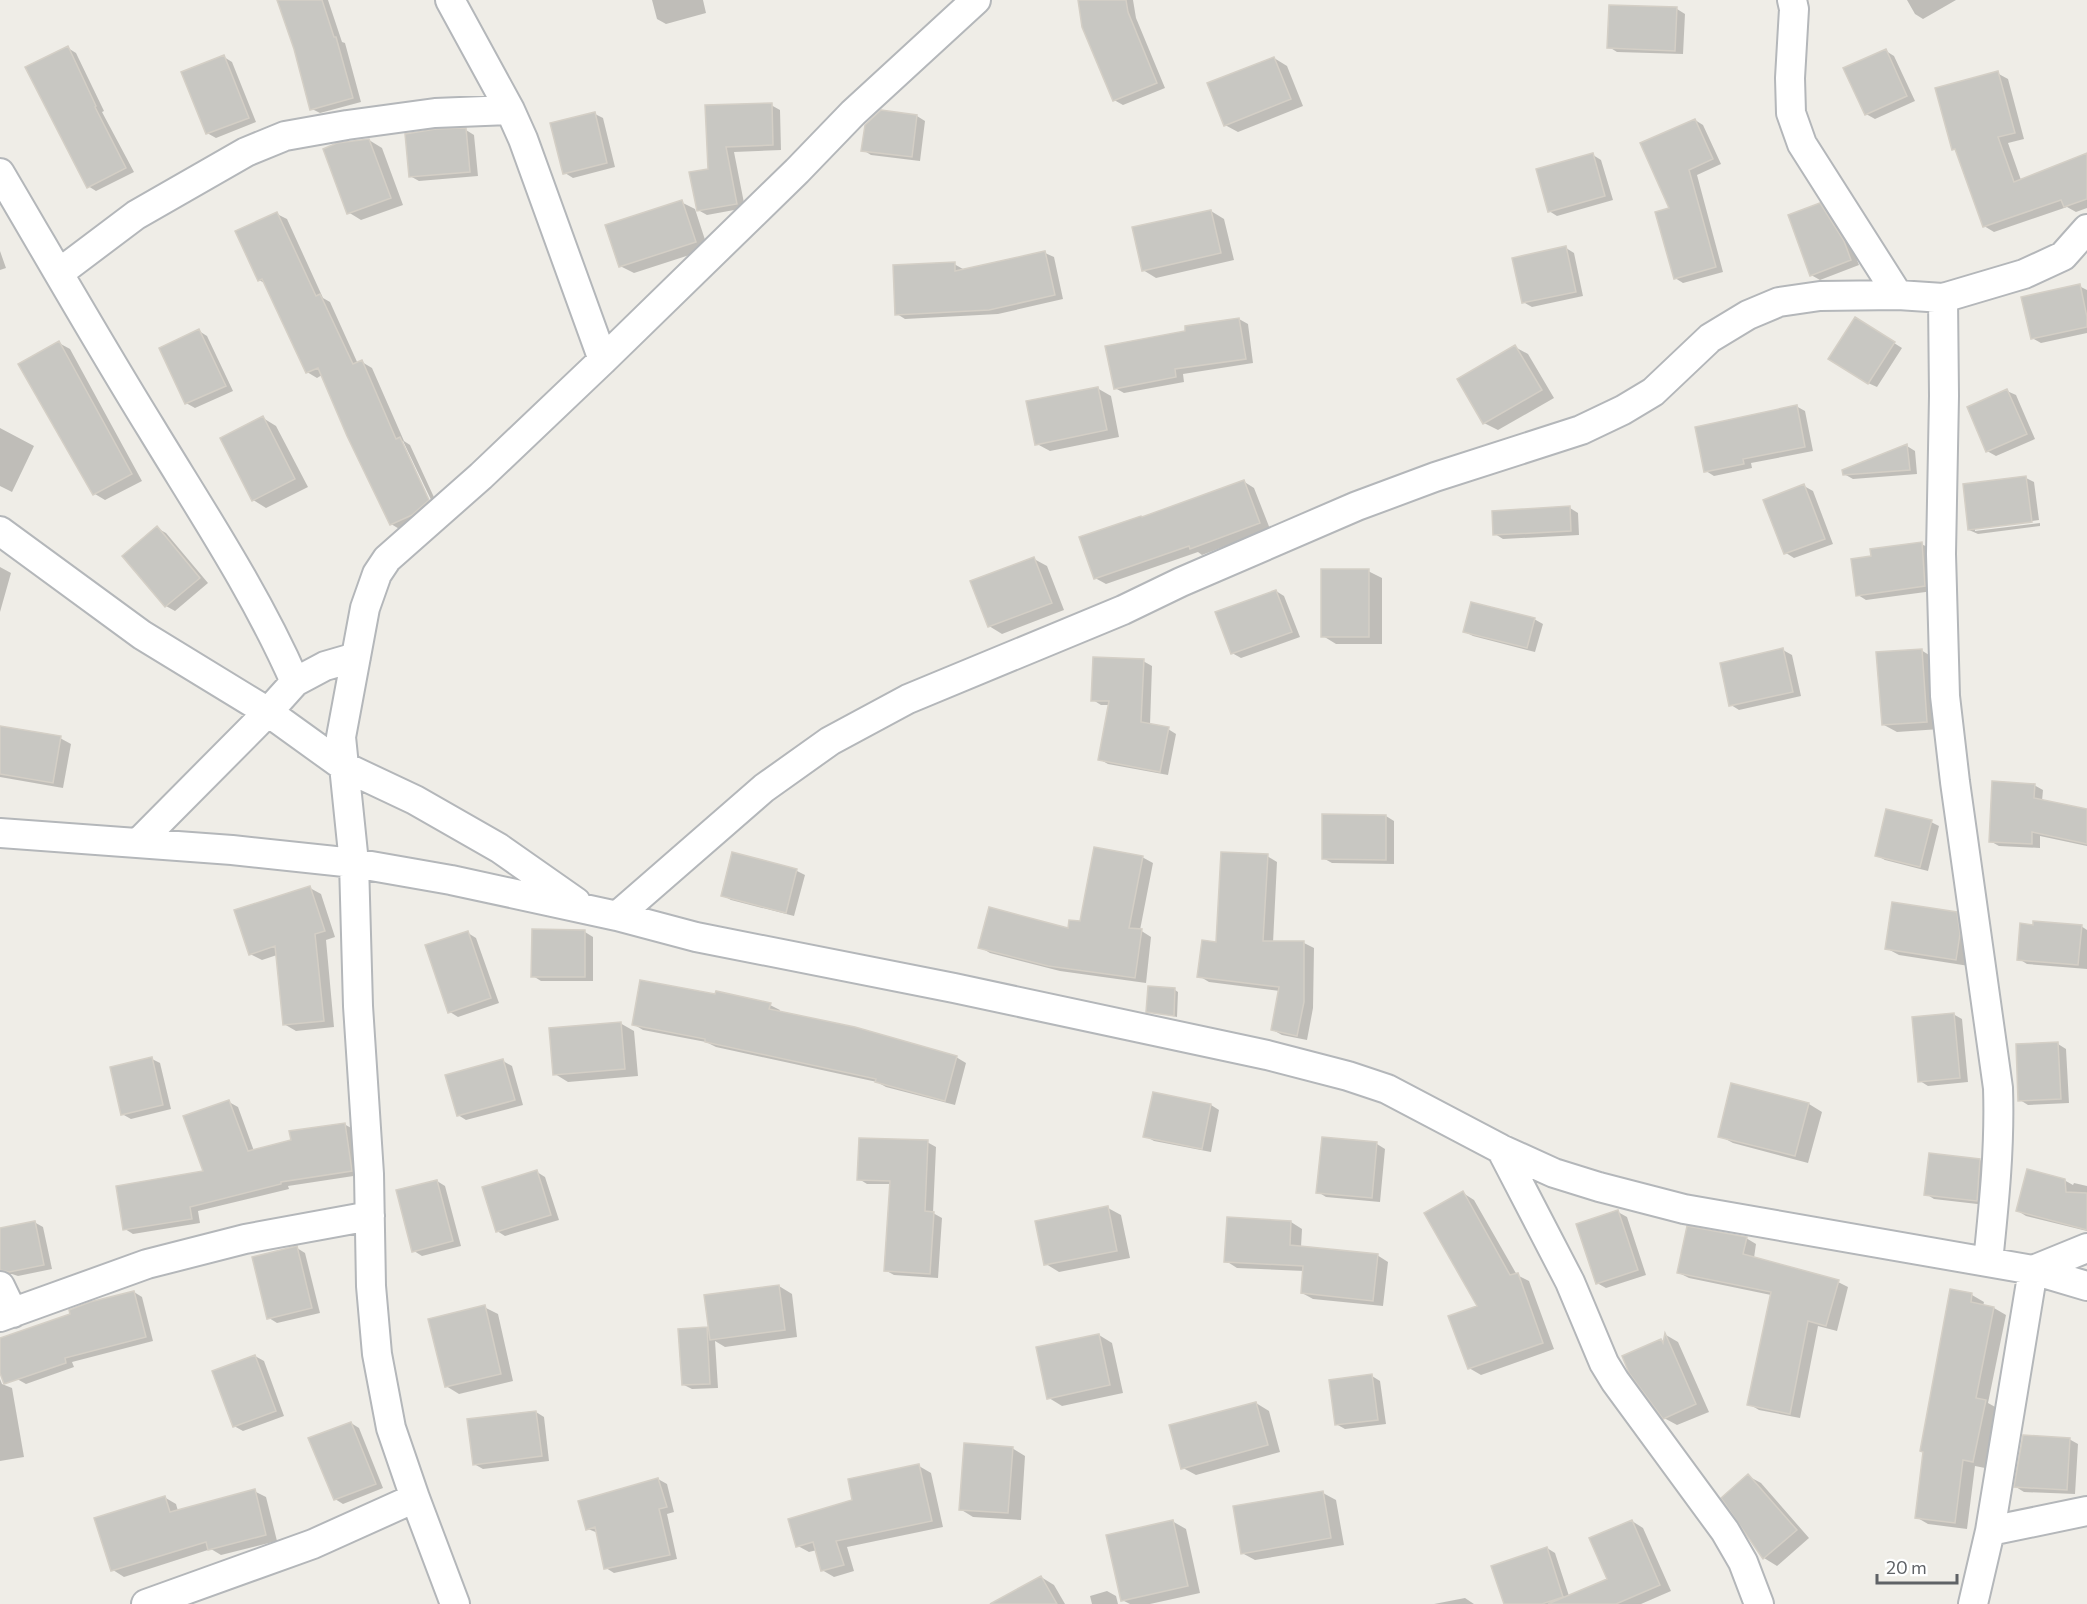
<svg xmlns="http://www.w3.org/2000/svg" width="2087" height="1604" viewBox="0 0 2087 1604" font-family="Commissioner,sans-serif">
  <rect width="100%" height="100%" fill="#efede7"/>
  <path fill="#0003" fill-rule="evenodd" d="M278 0H328L342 42 345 43 361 102 320 113 312 109 295 49Z
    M652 0H703L706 13 666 24 657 19Z
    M1079 0H1133L1136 18 1165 88 1123 105 1114 100Z
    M1907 0H1956L1923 19 1915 14Z
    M1677 9 1685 14 1683 54 1617 52 1609 47Z
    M68 48 76 53 104 111 102 112 134 172 96 191 88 186Z
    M1886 51 1894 56 1915 101 1875 119 1866 114Z
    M224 57 232 62 256 122 216 138 207 133Z
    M1274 58 1287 66 1303 106 1238 132 1225 125Z
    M1997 73 2008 79 2024 139 2008 143 2021 180 2087 155V208L2076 212 2067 207 1994 232 1984 226 1957 151 1953 149Z
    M771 105 780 110 781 150 734 152 745 208 707 215 698 210 709 170 707 107Z
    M881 112 917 116 925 121 920 161 871 155 863 150Z
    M595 114 603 118 615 167 573 178 565 173Z
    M1695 120 1703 125 1721 164 1697 175 1723 272 1683 283 1675 278 1672 209Z
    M466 130 474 135 478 176 419 181 410 176Z
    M369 140 382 148 403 205 361 220 348 212Z
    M1593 155 1601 160 1613 200 1557 216 1549 211Z
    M681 202 695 209 708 249 634 273 620 266Z
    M1820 205 1828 210 1852 247 1859 265 1820 280 1811 275Z
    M1211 211 1224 219 1234 260 1156 278 1143 270Z
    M277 214 287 219 323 298 330 302 358 364 362 362 372 368 404 441 410 445 438 506 401 530 391 524 322 375 317 378 307 372 266 284 259 280ZM400 441H403L434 506 431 507Z
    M1566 248 1574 253 1583 296 1532 307 1523 302Z
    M0 251 6 268 0 270Z
    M1045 253 1054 257 1063 299 998 314 905 319 897 314 954 264 963 269V271Z
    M2079 286 2087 290V333L2041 343 2032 338Z
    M1239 319 1248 324 1253 363 1183 374 1184 382 1124 393 1115 388 1187 332Z
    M1864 324 1902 348 1877 387 1868 383Z
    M199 331 207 336 233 391 195 408 186 403Z
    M59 343 70 349 142 481 105 500 95 494 20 364Z
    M1515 347 1528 354 1554 398 1498 430 1484 423Z
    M1097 388 1111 396 1119 437 1050 451 1037 444Z
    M2007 391 2016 395 2035 439 1996 456 1987 451Z
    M1796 406 1805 411 1813 451 1751 463 1752 468 1714 476 1706 471Z
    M263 418 276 426 308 487 266 508 253 500Z
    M0 428 34 446 12 492 0 486Z
    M1907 446 1915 451 1917 474 1853 479 1844 474Z
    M2026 478 2034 482 2039 520 1975 528V531L2040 523V526L1978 534 1969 530Z
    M1243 481 1254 488 1270 529 1202 555 1198 552 1106 584 1095 578Z
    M1804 486 1813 491 1833 544 1794 558 1786 553 1765 500Z
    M1570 508 1578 513 1579 535 1503 539 1495 534Z
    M157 528 166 533 208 583 175 611 166 606Z
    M1921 544 1930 548 1933 591 1866 600 1858 595 1873 557Z
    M1034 559 1047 566 1064 610 1002 634 989 626Z
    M0 567 11 573 0 612Z
    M1368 571 1382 578V644H1336L1323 636Z
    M1276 591 1284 596 1300 637 1241 658 1232 653Z
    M1534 619 1543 624 1535 652 1473 636 1465 632Z
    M1783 650 1792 655 1801 696 1739 710 1731 705Z
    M1921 650 1934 658 1940 729 1897 732 1884 725Z
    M1143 661 1152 666 1150 725 1168 729 1176 734 1168 775 1108 764 1099 759 1110 705H1101L1093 700Z
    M0 727 60 738 71 744 63 788 0 777Z
    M2034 785 2043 790 2042 801 2087 811V846L2040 836V848L1999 846 1990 841Z
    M1386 816 1394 821V864L1332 863 1323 858Z
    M1931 822 1939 826 1928 871 1885 860 1876 855Z
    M733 854 797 871 805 875 794 916 731 900 722 895Z
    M1267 856 1277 862 1273 943H1304L1314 948 1313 1008 1307 1040 1282 1035 1273 1030 1280 991 1209 982 1199 976Z
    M1142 857 1153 863 1140 930 1151 937 1146 983 1060 971 990 953 980 947 1070 930 1081 923Z
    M310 888 321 894 335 937 326 940 334 1027 296 1031 284 1024 277 955 262 960 250 954Z
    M1956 914 1969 921V966L1899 955 1886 948Z
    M2034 926H2081L2087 930V969L2027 964 2019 959Z
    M585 932 593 937V981H541L533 976Z
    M468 933 476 938 499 1003 458 1017 450 1012Z
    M1175 990 1178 992 1177 1017 1148 1011Z
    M716 996 770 1005 780 1010 779 1012 956 1057 966 1063 955 1105 886 1087 877 1082 716 1047 706 1042 643 1030 633 1024Z
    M1953 1014 1962 1019 1968 1082 1928 1086 1920 1081Z
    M620 1023 634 1031 638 1076 568 1082 555 1074Z
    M2058 1044 2066 1049 2069 1103 2028 1105 2020 1100Z
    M152 1059 160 1063 171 1109 131 1119 122 1114Z
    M503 1061 512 1066 523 1105 466 1120 458 1115Z
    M1154 1094 1211 1105 1219 1110 1211 1152 1154 1141 1145 1136Z
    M229 1102 238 1107 254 1151 293 1141 344 1124 353 1129 360 1175 288 1186 289 1189 198 1211 200 1223 133 1234 125 1229 205 1172Z
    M1809 1104 1822 1112 1808 1163 1733 1143 1720 1136Z
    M927 1142 936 1147 933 1213 942 1218 938 1278 894 1275 885 1270 891 1184H867L859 1179Z
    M1377 1144 1385 1149 1380 1202 1326 1197 1318 1192Z
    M1930 1154 1980 1160 1988 1165 1986 1205 1934 1199 1926 1194Z
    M537 1172 545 1177 559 1220 505 1236 497 1231Z
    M2064 1180 2073 1185 2074 1183 2087 1186V1231L2026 1216 2018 1211Z
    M437 1181 445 1186 461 1246 422 1256 414 1251Z
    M1463 1193 1474 1200 1517 1275 1529 1281 1554 1349 1481 1375 1469 1368 1479 1307Z
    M1108 1208 1121 1215 1130 1258 1059 1272 1046 1264Z
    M1618 1212 1627 1217 1646 1275 1606 1288 1597 1283Z
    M34 1222 43 1227 52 1269 18 1276 12 1274 4 1275 0 1273V1229Z
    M1291 1222 1302 1229 1301 1247 1377 1255 1388 1262 1383 1306 1313 1299 1302 1293 1304 1271 1237 1268 1226 1261Z
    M1746 1238 1756 1244 1754 1258 1838 1282 1848 1287 1837 1331 1818 1326 1800 1418 1759 1410 1749 1404 1771 1295 1689 1278 1679 1273Z
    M297 1248 305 1253 320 1313 277 1323 269 1318Z
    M779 1286 792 1294 797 1337 725 1347 715 1341 718 1388 692 1389 684 1385 706 1328 710 1331Z
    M134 1292 142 1297 153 1341 72 1362 74 1367 26 1384 17 1379 72 1315Z
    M1972 1295 1984 1302 1983 1306 1994 1308 2006 1315 1988 1403 1997 1408 1985 1468 1975 1466 1967 1529 1928 1524 1916 1517Z
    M484 1307 498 1314 513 1381 459 1394 446 1386Z
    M1099 1335 1112 1343 1123 1393 1062 1406 1049 1398Z
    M1666 1335 1678 1342 1709 1412 1677 1425 1664 1418 1661 1341 1665 1342Z
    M255 1356 264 1361 284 1416 243 1431 234 1426Z
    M1372 1376 1380 1381 1386 1424 1345 1429 1336 1424Z
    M0 1379 2 1384 12 1388 24 1457 0 1461Z
    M1256 1403 1269 1411 1280 1452 1196 1475 1183 1468Z
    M536 1412 544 1417 549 1461 483 1469 474 1464Z
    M351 1423 359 1428 383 1488 343 1504 335 1499Z
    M2069 1439 2078 1444 2075 1494 2024 1492 2016 1487Z
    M1012 1448 1025 1456 1021 1520 973 1517 960 1509Z
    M919 1466 931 1473 943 1527 847 1547 854 1571 834 1577 822 1570 817 1550 809 1552 798 1546 854 1501Z
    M1748 1476 1761 1483 1809 1538 1777 1566 1764 1558 1723 1498Z
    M658 1479 667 1484 674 1512 667 1514 677 1559 614 1573 606 1568 598 1533 588 1529Z
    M254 1491 266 1497 277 1541 221 1555 211 1549 124 1577 113 1570 164 1497 176 1504 178 1511Z
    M1323 1493 1336 1500 1344 1545 1255 1560 1242 1553Z
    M1172 1521 1186 1529 1200 1593 1150 1604H1130L1122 1600Z
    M1632 1521 1643 1528 1671 1591 1641 1604H1505L1547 1548 1555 1553 1569 1596 1609 1580Z
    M1041 1577 1054 1585 1065 1604H993Z
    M1107 1591 1116 1596 1118 1604H1092L1090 1596Z
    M1465 1598 1474 1604H1434Z"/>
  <path fill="#c8c7c2" stroke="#d4cfc6" stroke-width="1.5" d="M277 0H322L334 37H336L353 98 310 110 294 49Z
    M1078 0H1126L1128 12 1157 83 1113 101 1082 27Z
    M1609 5 1677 7 1675 51 1607 48Z
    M68 46 96 106 95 107 126 168 87 188 25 67Z
    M1886 49 1907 96 1865 115 1843 68Z
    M224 55 249 118 206 134 181 72Z
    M1274 57 1291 99 1224 126 1207 83Z
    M1998 71 2015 133 1998 137 2014 182 2087 153V199L2064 207 2061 200 1983 227 1955 149 1952 150 1935 88Z
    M772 103 773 145 726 147 737 204 697 211 689 172 708 169 705 105Z
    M881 110 917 115 912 157 861 151 865 125Z
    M595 112 607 163 563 174 550 123Z
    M1695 119 1713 159 1689 170 1716 267 1674 279 1655 212 1669 208 1640 143Z
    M466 128 470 172 409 177 405 134 436 129Z
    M369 139 391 198 347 214 323 149 337 143Z
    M1593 153 1605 196 1548 212 1536 169Z
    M682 200 696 242 619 267 605 225Z
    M1820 203 1844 241 1851 260 1810 276 1788 215Z
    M1211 210 1221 253 1142 271 1132 227Z
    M277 212 316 296 320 294 353 364 362 360 396 439 400 437 429 500 412 515 390 525 347 436 318 368 306 373 262 279 258 281 235 231Z
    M1566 246 1576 292 1522 303 1512 258Z
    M1045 251 1055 295 989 310 895 315 893 265 955 262V271Z
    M2080 284 2087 317V327L2031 339 2021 297Z
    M1855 317 1895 342 1868 384 1828 359Z
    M1239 318 1246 359 1175 369 1176 377 1114 389 1105 346 1185 331V326Z
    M199 329 226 386 185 404 159 348Z
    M59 341 132 474 93 495 18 364Z
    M1515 345 1542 390 1483 424 1457 379Z
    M1098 387 1107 430 1035 445 1026 401Z
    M2007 389 2027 434 1986 452 1967 407Z
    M1797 405 1805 447 1743 459 1744 464 1704 472 1695 427Z
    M263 416 295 479 252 501 220 438Z
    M1907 444 1910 470 1843 475 1842 470Z
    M2026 476 2032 522 1968 530 1963 484Z
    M1244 480 1260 523 1190 549 1189 546 1094 579 1079 537 1141 516 1142 517Z
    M1804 484 1825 539 1784 554 1763 500Z
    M1570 506 1571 531 1493 535 1492 511Z
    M157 526 200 578 165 607 122 556Z
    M1922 542 1925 586 1856 596 1851 559 1871 556 1870 549Z
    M1034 557 1052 603 988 627 970 581Z
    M1321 569H1369V637H1321Z
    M1276 590 1292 632 1231 654 1215 612Z
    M1471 602 1535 618 1527 648 1463 632Z
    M1783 648 1793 692 1729 706 1720 663Z
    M1922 649 1927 722 1882 725 1876 652Z
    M1093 657 1144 659 1141 722 1169 727 1160 772 1098 760 1109 701H1091Z
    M0 726 61 736 53 783 0 774Z
    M1992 781 2035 784 2034 798 2087 809V844L2032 832V844L1989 842Z
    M1886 809 1932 820 1920 867 1875 856Z
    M1322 814 1386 815V860L1322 859Z
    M1094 847 1143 856 1129 928 1142 929 1135 978 1048 966 978 948 989 907 1068 928 1069 920 1080 921Z
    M732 852 797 869 786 913 721 896Z
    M1221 852 1268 854 1263 941H1304V1002L1297 1036 1271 1030 1279 987 1197 977 1202 940 1216 942Z
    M310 886 325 931 315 934 324 1021 283 1025 275 946 249 955 234 910Z
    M1892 902 1957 912 1960 934 1956 960 1885 949Z
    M2033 921 2082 925 2078 965 2017 960 2020 923 2033 925Z
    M532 929 585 930V977H531Z
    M468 931 491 998 448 1013 425 945Z
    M640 980 715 994 716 991 771 1003 769 1009 855 1027 957 1056 945 1101 875 1082 876 1079 705 1042V1039L632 1025Z
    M1148 986 1175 988 1174 1016 1146 1012Z
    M1954 1013 1960 1078 1918 1082 1912 1017Z
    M621 1022 625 1069 553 1075 549 1028Z
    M2058 1042 2061 1099 2018 1101 2016 1044Z
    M152 1057 163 1105 121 1115 110 1067Z
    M503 1059 515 1100 457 1116 445 1075Z
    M1731 1083 1809 1103 1795 1156 1718 1137Z
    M1153 1092 1211 1104 1202 1149 1143 1137Z
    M229 1100 248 1151 291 1140 289 1131 345 1123 352 1171 281 1182V1184L190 1207 192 1219 123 1230 116 1186 203 1171 183 1116Z
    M1322 1137 1377 1142 1372 1198 1316 1193Z
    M859 1138 928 1140 925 1211 934 1212 930 1274 884 1271 890 1181 857 1180Z
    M1929 1153 1980 1159 1977 1201 1924 1195Z
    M2027 1169 2065 1179 2066 1192 2087 1193V1230L2016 1211Z
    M537 1170 551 1215 496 1232 482 1187Z
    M437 1180 453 1241 412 1252 396 1190Z
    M1463 1191 1510 1275 1518 1273 1543 1343 1468 1369 1448 1316 1477 1306 1424 1213Z
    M1108 1206 1117 1251 1044 1265 1035 1221Z
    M1618 1210 1638 1270 1596 1284 1576 1224Z
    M1227 1217 1291 1221 1290 1245 1378 1254 1373 1301 1301 1293 1303 1266 1224 1262Z
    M35 1221 44 1265 9 1272 0 1270V1228Z
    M1687 1226 1747 1237 1743 1254 1839 1280 1826 1326 1808 1321 1790 1414 1747 1405 1771 1292 1677 1273Z
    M297 1246 312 1308 267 1319 252 1257Z
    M779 1285 785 1330 710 1340 704 1295Z
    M1950 1289 1972 1293 1971 1302 1994 1307 1976 1398 1986 1400 1973 1462 1963 1460 1955 1523 1915 1518 1923 1452 1920 1451Z
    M134 1291 146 1337 65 1358 66 1363 4 1384 0 1373V1338L70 1314 69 1310 90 1302Z
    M485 1305 501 1374 445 1387 428 1319Z
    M707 1327 710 1384 682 1385 678 1329Z
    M1665 1333 1696 1404 1663 1419 1629 1373 1622 1356 1661 1339 1663 1343Z
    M1099 1334 1110 1385 1047 1399 1036 1347Z
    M255 1355 276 1411 233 1427 212 1371Z
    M1372 1374 1378 1420 1335 1425 1329 1380Z
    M1256 1402 1268 1445 1181 1469 1169 1425Z
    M536 1411 542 1456 473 1465 467 1419Z
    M351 1422 376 1484 334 1500 308 1438Z
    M2023 1435 2070 1438 2067 1490 2014 1487Z
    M964 1443 1013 1447 1008 1513 959 1510Z
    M919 1464 932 1521 836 1541 844 1565 821 1571 813 1542 796 1547 788 1519 852 1500 848 1479Z
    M1748 1474 1797 1530 1763 1559 1721 1498Z
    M658 1478 667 1507 659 1509 670 1555 604 1569 595 1527 586 1530 578 1501Z
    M255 1489 266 1535 208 1550 206 1542 111 1571 94 1518 165 1496 170 1512Z
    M1323 1491 1331 1538 1241 1554 1233 1506Z
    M1173 1520 1188 1586 1121 1601 1106 1535Z
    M1632 1520 1660 1585 1616 1604H1548L1607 1579 1589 1538Z
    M1547 1547 1563 1597 1542 1604H1504L1491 1566Z
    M1041 1576 1057 1604H990Z"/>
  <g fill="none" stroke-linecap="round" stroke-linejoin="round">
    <g stroke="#b4b7ba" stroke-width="32">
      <path id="minor" d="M450 0 510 110 523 139 603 360
        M1792 0 1794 9 1790 78 1791 113 1802 144 1898 295
        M0 173C50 258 99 344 151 428 202 512 256 593 295 682
        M59 273 136 215 246 152 285 136 347 125 435 113 510 110
        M1943 298 1944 396 1941 554 1945 696 1955 782 1998 1088C2000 1147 1994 1204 1988 1262
        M0 531 142 635 268 712 343 766 415 800 499 848 576 902
        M0 833 232 850 354 863 451 880 617 916 696 937 954 988 1267 1055 1348 1076 1387 1089 1501 1149 1554 1173 1599 1187 1684 1209 2033 1270 2087 1286
        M139 842 268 712 295 682 325 666 356 657
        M617 916 764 788 830 741 908 699 1123 610 1181 582 1357 506 1435 477 1581 430 1623 410 1653 392 1710 338 1748 315 1779 302 1820 296 1898 295 1943 298 2024 274 2063 256 2087 229
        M1501 1149 1570 1282 1604 1363 1615 1381 1725 1531 1743 1562 1759 1604
        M0 1286 13 1313
        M0 1317 147 1264 245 1239 370 1216
        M1990 1531 2087 1511
        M146 1604 313 1544 415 1498
        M455 1604 415 1498 391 1428 377 1354 371 1286 369 1174 358 1006 354 863 341 737 365 608 377 574 387 559 481 476 603 360 797 171 853 113 976 0
        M1973 1604 1990 1531 2033 1270 2087 1248"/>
    </g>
    <use href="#minor" stroke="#fff" stroke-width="28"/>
  </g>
  <path d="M1877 1574v9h80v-9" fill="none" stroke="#5f6266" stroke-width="3"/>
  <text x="1886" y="1574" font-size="18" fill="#5f6266" stroke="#ffffff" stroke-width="4.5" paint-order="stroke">20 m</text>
</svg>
